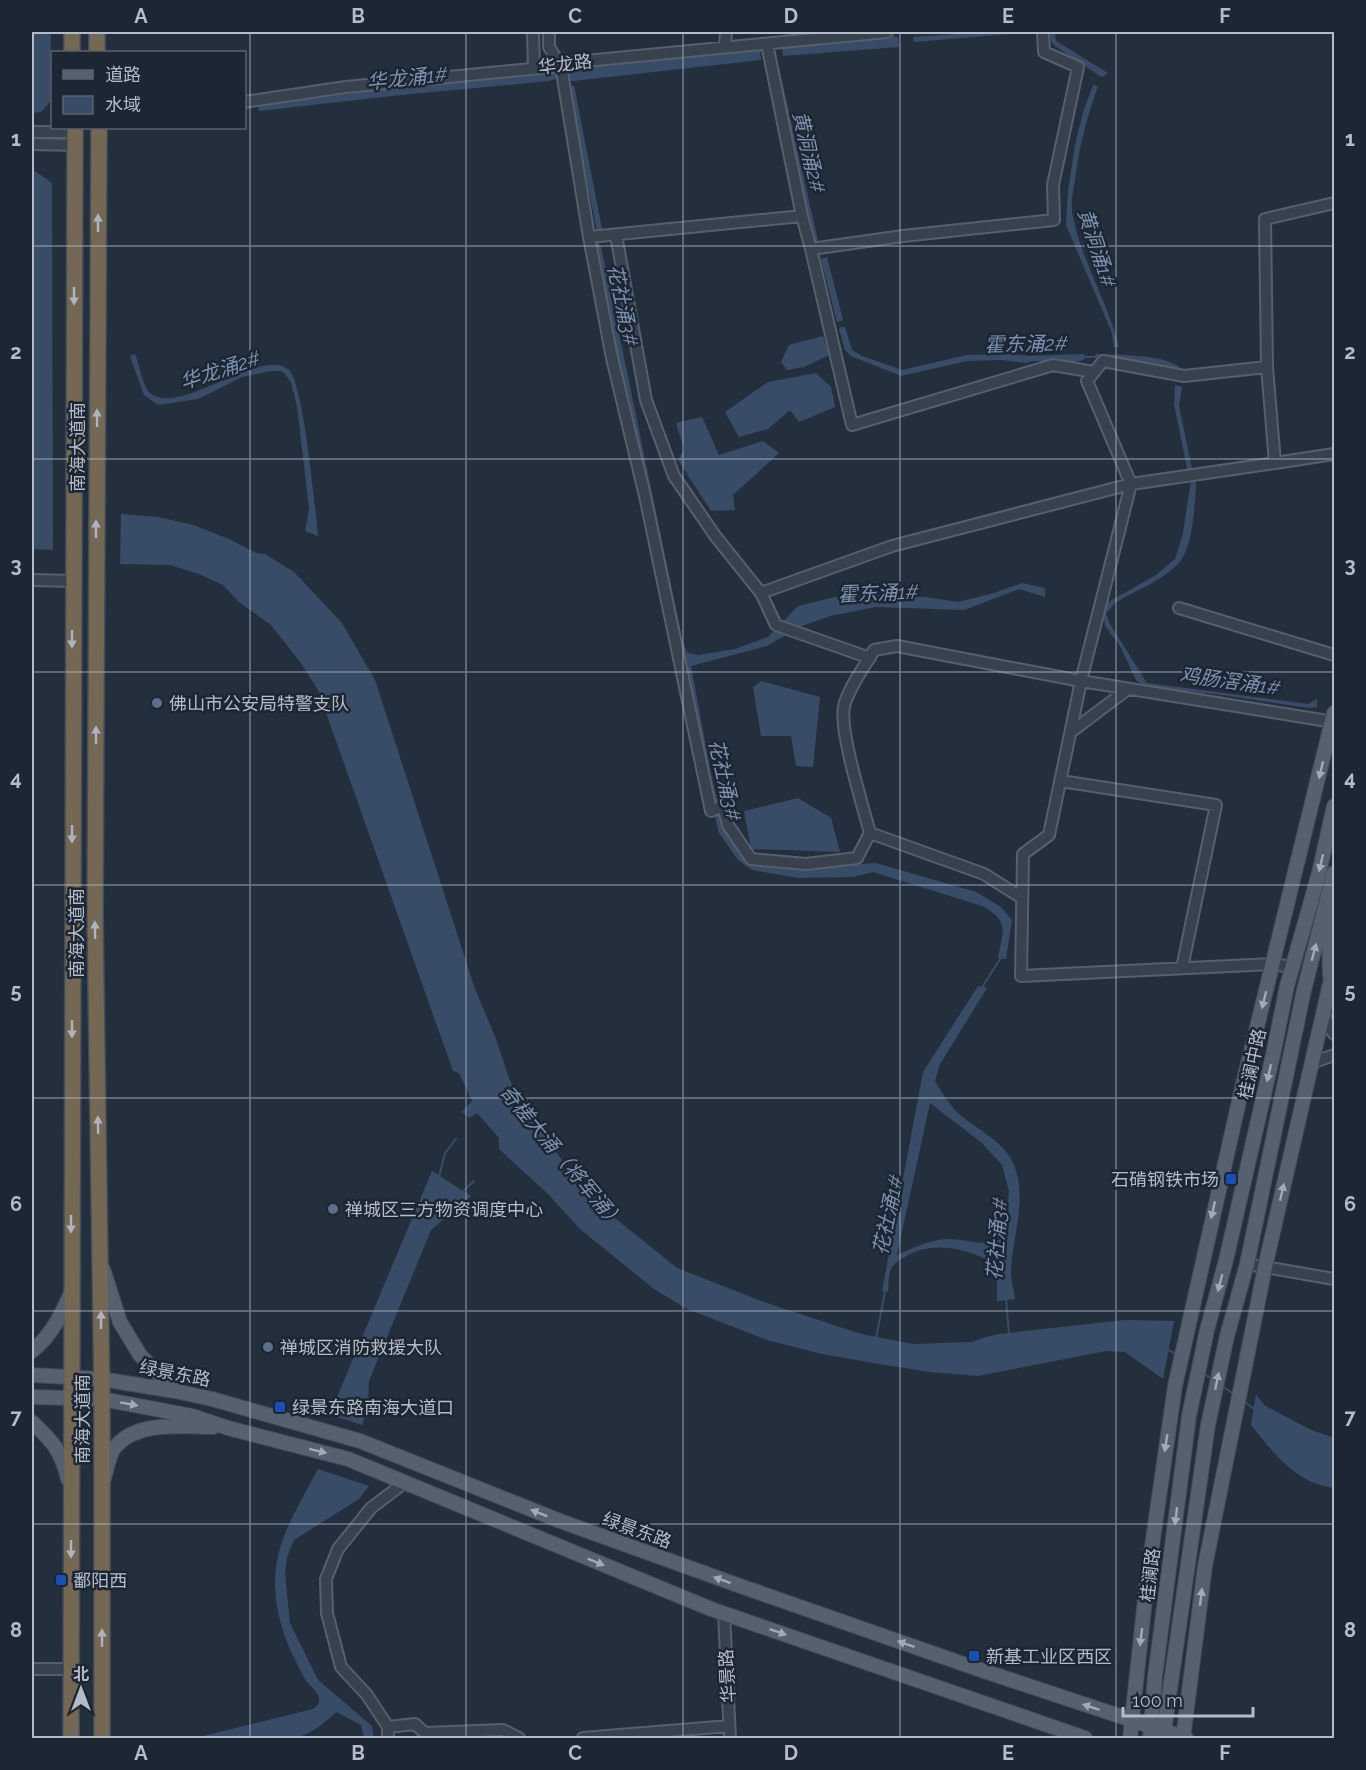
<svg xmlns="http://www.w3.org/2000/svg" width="1366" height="1770" viewBox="0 0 1366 1770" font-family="Raleway,'Noto Sans SC',sans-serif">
  <rect width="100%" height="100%" fill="#242f3e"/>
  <path fill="#394c67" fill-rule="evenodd" d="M32 32H51L50 102 41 112 32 113Z
    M983 32H1034L914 42 913 37Z
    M1049 32H1055L1056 41 1108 73 1103 77 1100 76 1055 46 1052 43Z
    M892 36 898 37 899 47 783 56 782 48Z
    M760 50 761 60 573 81 567 80 565 71 573 68Z
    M779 68 818 241 812 242 775 70Z
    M536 72H557L558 78 549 81 401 95 259 111 258 106 408 86Z
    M574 85 602 229V233L597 231 568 87Z
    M1093 85 1098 86C1087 117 1079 147 1075 180 1073 192 1070 204 1073 217 1082 262 1108 302 1119 347H1114L1112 333 1066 225 1068 191 1075 145 1083 112Z
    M32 169 52 183 53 550 32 549Z
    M594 243H598L601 246 683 643 688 653 698 655 735 649 768 637 798 606 835 597 876 595 925 597 958 602 994 593 1022 583 1045 588V597L1019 589 964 610 876 607 830 616 799 627 767 646 691 666 712 779 724 825 743 853 768 865 798 869 876 863 976 892 1001 907 1012 920 1006 959 998 958C1003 930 1010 921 982 906L873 872 853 877 798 878 752 870 738 860 719 833 695 737Z
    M827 257 843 320 837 322 821 259Z
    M841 327H845L852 350 862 356 902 370 967 355 1012 354 1028 356 1084 354V360L1074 362 1032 361 1026 363 1002 360 967 361 901 376 851 356 845 350 839 329Z
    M823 336 829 355 804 367 787 370 781 362 789 345Z
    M135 354C139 363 143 387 150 393 179 418 263 345 289 370 304 385 315 508 318 536L305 531 309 508 297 407 291 382 285 374 281 371H271L242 377 198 399 158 405 144 395 130 356Z
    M1096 354C1116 355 1169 354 1181 369L1176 372 1168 367 1095 358 1094 357Z
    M816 373 831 387 835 407 799 422 790 410 768 429 739 437 725 412 768 382Z
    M1175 385 1182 387 1179 406 1193 473H1188L1174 404Z
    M702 417 719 455 763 441 779 453 733 495 735 510 711 511 678 460 684 449 676 423Z
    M1194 480 1196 484C1195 505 1193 548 1178 564 1167 575 1153 583 1139 590 1126 597 1115 600 1106 614L1110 624 1147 683 1308 704 1317 699V707L1309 708 1215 694 1146 687 1136 680 1120 646 1105 626 1103 609 1110 601 1156 575 1175 559 1183 533 1191 481Z
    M121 514 158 517 193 525 229 539 256 553 265 554 294 572 342 623 375 680 475 989 496 1039 510 1081 537 1126 568 1168 611 1215 677 1268 764 1302 861 1334 913 1344 972 1342 982 1338 999 1334 1125 1320 1174 1321 1163 1379 1125 1352 1106 1351 978 1376 930 1372 885 1365 822 1354 767 1340 687 1309 654 1289 580 1229 548 1194 499 1149V1138L477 1113 470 1118 462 1112 472 1101 459 1073 453 1071 318 690 301 663 271 625 239 602 223 585 199 574 170 565 120 564Z
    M761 681 820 697 813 767 796 766 791 736H761L753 687Z
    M798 798 831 818 840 852 751 849 744 811Z
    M978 986 987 988 940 1064 935 1081C942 1093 949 1104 959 1114 976 1129 1000 1139 1011 1159 1030 1194 1012 1235 1011 1272 1011 1281 1014 1290 1015 1299L997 1301V1265C971 1249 932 1239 905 1257 900 1259 893 1264 891 1269 888 1275 889 1285 888 1292L882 1291 923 1072ZM930 1103 982 1143 1002 1165 1009 1191 1005 1234 1004 1238C979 1248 971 1239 947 1239 930 1240 912 1248 897 1255Z
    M432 1171 471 1196 431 1230 369 1381 368 1403 362 1425 331 1415 337 1397Z
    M1256 1394 1264 1405 1309 1429 1334 1438V1488C1295 1483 1274 1453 1251 1425Z
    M318 1469 369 1486 359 1499 294 1540 287 1557 285 1574 290 1623 318 1680 372 1726 374 1738H364L361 1725 336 1712C325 1723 310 1735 294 1738 286 1739 284 1734 276 1738H195L313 1709C317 1706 320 1703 319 1697 317 1691 309 1685 305 1679 296 1662 286 1643 281 1624 263 1558 289 1524 318 1469Z"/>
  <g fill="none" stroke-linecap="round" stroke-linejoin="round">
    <path stroke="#394c67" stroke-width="2" d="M1083 357H1095
      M981 989 1002 956
      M439 1177 445 1153 456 1139
      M462 1192 474 1181
      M1006 1298 1009 1334
      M876 1339 885 1291
      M1165 1348 1176 1354
      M1203 1373 1213 1380
      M1222 1386 1235 1395
      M1245 1402 1254 1409"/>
    <g stroke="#565f6c" stroke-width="14">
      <path id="minor" d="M533 32 534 68
        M549 32V47L561 66 589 237 802 216 767 44
        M725 47 726 32
        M244 102 346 87 561 66 565 63 887 32
        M32 132H75
        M32 144 75 145
        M1334 203 1265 219 1267 367 1275 463 1334 454
        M802 216 811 249 903 236 1054 220 1053 185 1078 67 1044 52 1043 32
        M616 235 646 400 674 476 716 537 761 593 776 625 870 658
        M589 237 612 358 645 496 711 811 723 806 728 825 751 859 806 864 857 858 870 833
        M811 249 852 425 1053 365 1094 372
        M1267 367 1184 376 1103 361 1087 381 1131 484 1275 463
        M32 580 72 581
        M761 593 892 546 1131 484 1081 681 1334 722
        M1179 608 1334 655
        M1071 732 1128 689
        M1061 781 1216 805 1182 968
        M1022 898 984 874 870 833C863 806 839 731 844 707 847 690 865 666 874 650L897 646 1081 681 1049 835 1023 854 1021 976 1273 964 1292 967
        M1324 1012 1328 1025 1334 1034
        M1312 1063 1334 1055
        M1247 1264 1334 1279
        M724 1613 730 1738
        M32 1669H72
        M388 1727 415 1724 425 1733 503 1730 519 1738
        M388 1738V1727L367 1695 341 1667 327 1613 326 1579 338 1549 371 1508 404 1483
        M583 1738 729 1726"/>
    </g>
    <g stroke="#414a57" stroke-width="16">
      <path id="major" d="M1330 975 1329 931 1332 916
        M103 1269 120 1322 140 1355 175 1391
        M32 1351C52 1335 61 1315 71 1293
        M32 1375 101 1379 175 1391 212 1399 360 1441 560 1521 743 1587 975 1668 1186 1738
        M32 1397 102 1399 192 1416 228 1428 348 1459 711 1609 1085 1738
        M32 1422C53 1442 61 1450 68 1479
        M104 1478C107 1469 109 1454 115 1447 138 1420 182 1427 213 1427
        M1130 1738 1147 1581 1175 1386 1242 1088 1334 713
        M1150 1738 1155 1676 1189 1416 1207 1330 1226 1260 1273 1055 1287 986 1319 873 1334 806
        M1163 1738 1208 1425 1227 1336 1247 1264 1304 990 1334 873
        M1183 1738 1205 1566 1265 1267 1334 966"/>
    </g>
    <g stroke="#434c59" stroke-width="18">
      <path id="highway" d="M72 32V52
        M97 32V52
        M99 128 95 917 102 1399V1738
        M71 1738 75 128"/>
    </g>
    <use href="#minor" stroke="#38414e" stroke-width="10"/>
    <use href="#major" stroke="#56606e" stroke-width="14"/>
    <use href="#highway" stroke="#746855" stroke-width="15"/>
  </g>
  <defs><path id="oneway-solid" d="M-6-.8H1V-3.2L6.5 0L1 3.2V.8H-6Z" transform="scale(1.5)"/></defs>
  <g fill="#aeb4bd">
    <use href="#oneway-solid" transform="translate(98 223) rotate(-90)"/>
    <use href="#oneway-solid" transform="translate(74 296) rotate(90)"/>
    <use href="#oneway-solid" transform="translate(97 418) rotate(-90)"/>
    <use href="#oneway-solid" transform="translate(96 529) rotate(-90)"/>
    <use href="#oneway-solid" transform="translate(72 639) rotate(90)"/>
    <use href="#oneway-solid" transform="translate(96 735) rotate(-90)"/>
    <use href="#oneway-solid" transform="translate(72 834) rotate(90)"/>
    <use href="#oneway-solid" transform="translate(95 930) rotate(-91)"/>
    <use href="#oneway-solid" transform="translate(72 1029) rotate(90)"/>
    <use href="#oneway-solid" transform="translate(98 1125) rotate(-91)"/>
    <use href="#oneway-solid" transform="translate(71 1224) rotate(90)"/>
    <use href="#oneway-solid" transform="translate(101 1320) rotate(-90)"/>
    <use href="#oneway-solid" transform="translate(71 1549) rotate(90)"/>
    <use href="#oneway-solid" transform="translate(102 1638) rotate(-90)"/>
  </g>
  <g fill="#a1aab7">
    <use href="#oneway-solid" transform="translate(1321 770) rotate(103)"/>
    <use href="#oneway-solid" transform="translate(1321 863) rotate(103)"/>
    <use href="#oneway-solid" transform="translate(1314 952) rotate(-75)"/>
    <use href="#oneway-solid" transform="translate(1264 1000) rotate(104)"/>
    <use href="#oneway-solid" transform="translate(1269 1073) rotate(103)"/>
    <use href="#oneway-solid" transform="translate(1282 1192) rotate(-77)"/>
    <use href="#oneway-solid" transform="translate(1213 1210) rotate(103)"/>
    <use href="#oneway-solid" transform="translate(1220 1283) rotate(105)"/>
    <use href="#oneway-solid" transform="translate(1217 1381) rotate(-78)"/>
    <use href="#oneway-solid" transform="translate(129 1404) rotate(10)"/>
    <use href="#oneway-solid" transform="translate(1166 1443) rotate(99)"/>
    <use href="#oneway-solid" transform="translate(318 1451) rotate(14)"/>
    <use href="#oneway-solid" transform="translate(539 1513) rotate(-158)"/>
    <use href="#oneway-solid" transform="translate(1176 1516) rotate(97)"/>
    <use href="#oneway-solid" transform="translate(596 1562) rotate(22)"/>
    <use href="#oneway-solid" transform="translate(722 1580) rotate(-160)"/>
    <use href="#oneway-solid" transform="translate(1201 1597) rotate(-83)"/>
    <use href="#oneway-solid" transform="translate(778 1632) rotate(19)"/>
    <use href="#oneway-solid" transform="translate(1141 1637) rotate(97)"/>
    <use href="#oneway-solid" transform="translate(906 1644) rotate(-161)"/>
    <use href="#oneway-solid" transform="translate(1091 1707) rotate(-162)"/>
  </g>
  <path fill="none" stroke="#b4bcc9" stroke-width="1.5" stroke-opacity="0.55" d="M250 32V1738M466 32V1738M683 32V1738M900 32V1738M1116 32V1738M32 246H1334M32 459H1334M32 672H1334M32 885H1334M32 1098H1334M32 1311H1334M32 1524H1334"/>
  <g fill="#5c6f8a" stroke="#1d2633" stroke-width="2">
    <circle cx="157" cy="703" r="6"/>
    <circle cx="333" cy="1209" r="6"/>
    <circle cx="268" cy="1347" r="6"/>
  </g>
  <g fill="#1a4fb4" stroke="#1d2633" stroke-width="2">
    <rect x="1225" y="1173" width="12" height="12" rx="3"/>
    <rect x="274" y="1401" width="12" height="12" rx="3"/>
    <rect x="55" y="1574" width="12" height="12" rx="3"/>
    <rect x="968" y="1650" width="12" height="12" rx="3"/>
  </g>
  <g text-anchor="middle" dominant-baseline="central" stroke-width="5" stroke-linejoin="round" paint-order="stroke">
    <g font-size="18" fill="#b4bcc9" stroke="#1d2633">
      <text transform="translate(565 64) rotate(-7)">华龙路</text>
      <text transform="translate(77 447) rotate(-90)">南海大道南</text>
      <text transform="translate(76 933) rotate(-90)">南海大道南</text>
      <text transform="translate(1252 1064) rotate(-78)">桂澜中路</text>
      <text transform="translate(175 1373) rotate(11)">绿景东路</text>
      <text transform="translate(82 1419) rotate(-90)">南海大道南</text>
      <text transform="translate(637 1530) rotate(20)">绿景东路</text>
      <text transform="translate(1150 1575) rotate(-83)">桂澜路</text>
      <text transform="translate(727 1676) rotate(-93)">华景路</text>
    </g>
    <g font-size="18" fill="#b4bcc9" stroke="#1d2633" text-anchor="start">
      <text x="169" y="703">佛山市公安局特警支队</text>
      <text x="1219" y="1179" text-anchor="end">石𬒔钢铁市场</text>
      <text x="345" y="1209">禅城区三方物资调度中心</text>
      <text x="280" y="1347">禅城区消防救援大队</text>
      <text x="292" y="1407">绿景东路南海大道口</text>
      <text x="73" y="1580">鄱阳西</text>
      <text x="986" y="1656">新基工业区西区</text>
    </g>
    <g font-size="20" font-style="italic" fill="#7c92b1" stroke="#1d2633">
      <text transform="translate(407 78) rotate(-6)">华龙涌1#</text>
      <text transform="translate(809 152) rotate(77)">黄洞涌2#</text>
      <text transform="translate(1097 248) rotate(72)">黄洞涌1#</text>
      <text transform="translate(623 305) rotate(78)">花社涌3#</text>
      <text transform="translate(1026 344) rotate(-1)">霍东涌2#</text>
      <text transform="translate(220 370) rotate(-18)">华龙涌2#</text>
      <text transform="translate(878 593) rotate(-2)">霍东涌1#</text>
      <text transform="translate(1230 681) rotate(8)">鸡肠滘涌1#</text>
      <text transform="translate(725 780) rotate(77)">花社涌3#</text>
      <text transform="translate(562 1157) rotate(50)">奇槎大涌（将军涌）</text>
      <text transform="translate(888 1215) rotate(-78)">花社涌1#</text>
      <text transform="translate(997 1239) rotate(-86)">花社涌3#</text>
    </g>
  </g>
  <rect width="1366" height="1770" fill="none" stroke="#1d2633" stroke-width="66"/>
  <rect x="51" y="51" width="195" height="78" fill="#1d2633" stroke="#59626f" stroke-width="1.5"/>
  <rect x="63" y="70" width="30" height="9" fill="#56606e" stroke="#59626f" stroke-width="1.5"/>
  <text x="105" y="81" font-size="18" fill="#b4bcc9">道路</text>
  <rect x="63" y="96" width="30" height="18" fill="#394c67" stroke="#59626f" stroke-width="1.5"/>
  <text x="105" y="111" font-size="18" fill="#b4bcc9">水域</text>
  <g transform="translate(81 1689)" stroke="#1d2633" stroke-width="4.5" paint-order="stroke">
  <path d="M0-4.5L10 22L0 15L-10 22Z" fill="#b4bcc9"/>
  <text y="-9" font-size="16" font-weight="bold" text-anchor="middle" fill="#b4bcc9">北</text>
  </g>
  <path d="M1123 1707v9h130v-9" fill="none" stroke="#b4bcc9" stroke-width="3"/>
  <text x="1132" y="1707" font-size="18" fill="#b4bcc9" stroke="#1d2633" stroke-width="4.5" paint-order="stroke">100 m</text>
  <rect x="33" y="33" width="1300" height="1704" fill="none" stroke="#b4bcc9" stroke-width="2"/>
  <g font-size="20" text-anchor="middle" font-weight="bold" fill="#b4bcc9">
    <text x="141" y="23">A</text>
    <text x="358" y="23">B</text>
    <text x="575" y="23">C</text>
    <text x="791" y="23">D</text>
    <text x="1008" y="23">E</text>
    <text x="1225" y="23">F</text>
    <text x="16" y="146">1</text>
    <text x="1350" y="146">1</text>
    <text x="16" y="359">2</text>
    <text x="1350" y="359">2</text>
    <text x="16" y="572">3</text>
    <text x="1350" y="572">3</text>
    <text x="16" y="785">4</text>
    <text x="1350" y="785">4</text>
    <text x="16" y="998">5</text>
    <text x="1350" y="998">5</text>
    <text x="16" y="1211">6</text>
    <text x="1350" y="1211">6</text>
    <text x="16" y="1424">7</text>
    <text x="1350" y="1424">7</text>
    <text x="16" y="1637">8</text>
    <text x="1350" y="1637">8</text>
    <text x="141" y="1760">A</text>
    <text x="358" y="1760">B</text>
    <text x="575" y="1760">C</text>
    <text x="791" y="1760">D</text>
    <text x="1008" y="1760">E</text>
    <text x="1225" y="1760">F</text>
  </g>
</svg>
